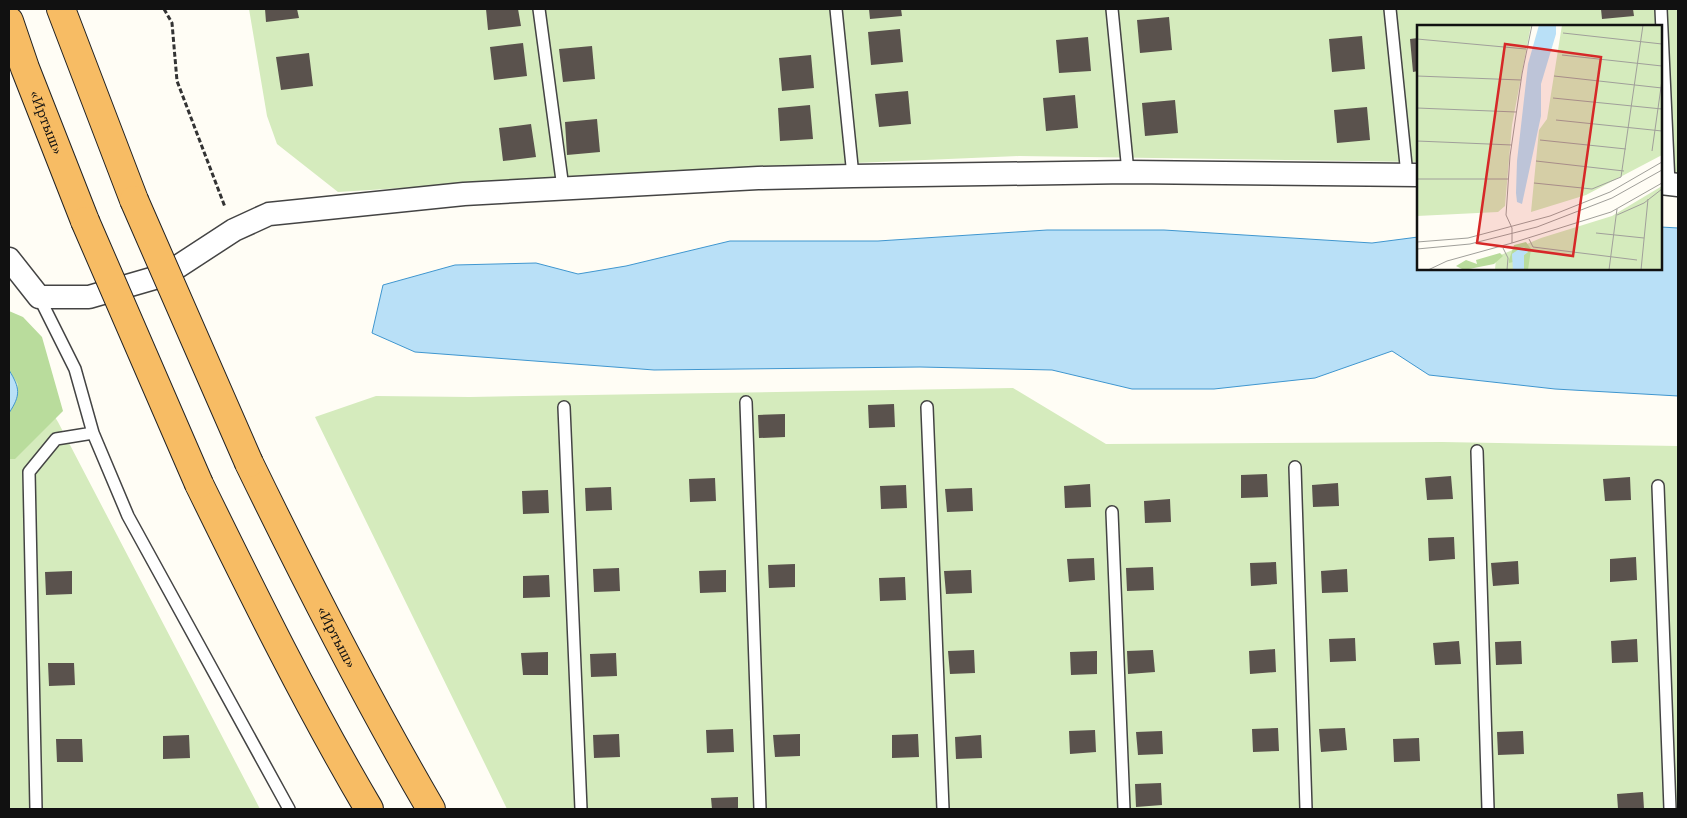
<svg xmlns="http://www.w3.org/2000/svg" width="1687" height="818" viewBox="0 0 1687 818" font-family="'Roboto Serif',serif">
  <rect width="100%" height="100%" fill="#fffdf5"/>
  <path fill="#d5ebbd" d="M249 9H1678V177L1661 175V26H1418V162L1019 156 672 171 338 192 277 144 267 116Z
    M9 342 58 422 260 809H9Z
    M1013 388 1106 444 1442 442 1678 446V809H507L315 417 376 396 470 397Z"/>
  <path fill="#b9dc9c" d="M9 311 23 317 42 337 63 411 15 459H9V413L16 401 18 384 9 370Z"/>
  <path fill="#b9e0f7" stroke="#3f96cf" d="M1661 227 1678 228V396L1555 389 1429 375 1392 351 1315 378 1214 389H1132L1052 370 920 367 654 370 415 352 372 333 383 285 455 265 536 263 578 274 626 266 730 241H878L1047 230H1164L1372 243 1418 237V269H1661Z
    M9 370C20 388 21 395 9 413Z"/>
  <path fill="#5a524d" d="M265 9H297L299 18 266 22Z
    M486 9H518L521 26 488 30Z
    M869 9H901L902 16 870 19Z
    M1601 9H1633L1634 16 1602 19Z
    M1169 17 1172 50 1140 53 1137 20Z
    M900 29 903 62 871 65 868 32Z
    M1362 36 1365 69 1332 72 1329 39Z
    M1088 37 1091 71 1059 73 1056 40Z
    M1418 38V71L1413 72 1410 39Z
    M523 43 527 76 494 80 490 47Z
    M592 46 595 79 563 82 559 49Z
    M309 53 313 86 281 90 276 57Z
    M811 55 814 88 782 91 779 58Z
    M908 91 911 124 879 127 875 94Z
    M1075 95 1078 128 1046 131 1043 98Z
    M1175 100 1178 133 1145 136 1142 103Z
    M810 105 813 139 780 141 778 108Z
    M1367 107 1370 140 1337 143 1334 110Z
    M597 119 600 152 567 155 565 122Z
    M531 124 536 157 503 161 499 128Z
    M894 404 895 427 869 428 868 405Z
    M785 414V437L759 438 758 415Z
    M1267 474 1268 497 1241 498V475Z
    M1451 476 1453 499 1427 500 1425 478Z
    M1630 477 1631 500 1605 501 1603 479Z
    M715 478 716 501 690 502 689 479Z
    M1338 483 1339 506 1313 507 1312 485Z
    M1090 484 1091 507 1065 508 1064 486Z
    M906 485 907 508 881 509 880 486Z
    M611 487 612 510 586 511 585 488Z
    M972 488 973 511 947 512 945 489Z
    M548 490 549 513 523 514 522 491Z
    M1170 499 1171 522 1145 523 1144 501Z
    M1454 537 1455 559 1429 561 1428 538Z
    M1636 557 1637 580 1610 582V559Z
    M1094 558 1095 580 1069 582 1067 559Z
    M1518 561 1519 584 1493 586 1491 563Z
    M1276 562 1277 584 1251 586 1250 563Z
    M795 564V587L769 588 768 565Z
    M1153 567 1154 590 1127 591 1126 568Z
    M619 568 620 591 594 592 593 569Z
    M1347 569 1348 592 1322 593 1321 571Z
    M726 570V592L700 593 699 571Z
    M971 570 972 593 946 594 944 571Z
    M72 571V594L46 595 45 572Z
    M549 575 550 597 523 598V576Z
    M905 577 906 600 880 601 879 578Z
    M1355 638 1356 661 1330 662 1329 639Z
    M1637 639 1638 662 1612 663 1611 641Z
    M1459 641 1461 664 1435 665 1433 643Z
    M1521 641 1522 664 1496 665 1495 642Z
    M1275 649 1276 672 1250 674 1249 651Z
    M974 650 975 673 950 674 948 651Z
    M1153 650 1155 672 1128 674 1127 651Z
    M1097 651V674L1071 675 1070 652Z
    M548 652V675H523L521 653Z
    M616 653 617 676 591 677 590 654Z
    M48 663H74L75 685 49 686Z
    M1278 728 1279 751 1253 752 1252 729Z
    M1345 728 1347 750 1321 752 1319 729Z
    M733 729 734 752 707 753 706 730Z
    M1095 730 1096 752 1070 754 1069 731Z
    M1162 731 1163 754 1138 755 1136 732Z
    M1523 731 1524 754 1498 755 1497 732Z
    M619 734 620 757 594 758 593 735Z
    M800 734V756L775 757 773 735Z
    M918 734 919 757 892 758V735Z
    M189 735 190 758 163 759V736Z
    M981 735 982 758 956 759 955 737Z
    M1419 738 1420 761 1394 762 1393 739Z
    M56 739H82L83 762H57Z
    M1161 783 1162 805 1136 807 1135 784Z
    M1643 792 1644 809H1618L1617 794Z
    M738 797V809H712L711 798Z"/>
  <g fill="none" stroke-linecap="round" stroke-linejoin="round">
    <g stroke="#444" stroke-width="14">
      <path id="service" d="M539 9 563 188
        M836 9 853 176
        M1112 9 1128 172
        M1390 9 1407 175
        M1661 9 1669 184
        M39 297 75 369 93 433 128 516 289 809
        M746 402 760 809
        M564 407 581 809
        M927 407 943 809
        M1477 451 1488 809
        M1295 467 1306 809
        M1658 486 1670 809
        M1112 512 1124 809
        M36 809 29 472 56 439 93 433"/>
    </g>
    <g stroke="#444" stroke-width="25">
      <path id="minor" d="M1661 183 1678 185
        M9 259 39 297H89L165 275 234 230 269 214 464 194 758 178 853 176 1128 172 1418 175"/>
    </g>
    <g stroke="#222" stroke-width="30">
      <g id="trunk">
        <path d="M61 9 134 200"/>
        <path id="s1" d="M9 21 25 68 85 221"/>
        <path id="s2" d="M249 463C306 580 365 696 431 809"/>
        <path d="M199 484C253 594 307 704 369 809"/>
      </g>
    </g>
    <path stroke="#333" stroke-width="3" stroke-dasharray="5 2.5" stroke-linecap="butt" d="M164 9 172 23 177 81 225 207"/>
    <use href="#service" stroke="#fff" stroke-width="11"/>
    <use href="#minor" stroke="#fff" stroke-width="22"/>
    <use href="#trunk" stroke="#f7bc64" stroke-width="28"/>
    <g stroke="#222" stroke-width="30" stroke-linecap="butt">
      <path id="trunk-bridge" d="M134 200 249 463
        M85 221 199 484"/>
    </g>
    <use href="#trunk-bridge" stroke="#f7bc64" stroke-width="28"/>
  </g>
  <g text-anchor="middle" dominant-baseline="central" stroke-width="5" stroke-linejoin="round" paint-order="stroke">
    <g font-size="14" fill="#111" stroke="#fff">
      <text stroke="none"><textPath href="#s1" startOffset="108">«Иртыш»</textPath></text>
      <text stroke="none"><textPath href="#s2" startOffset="195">«Иртыш»</textPath></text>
    </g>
  </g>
  <g transform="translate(1417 25)">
    <rect width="245" height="245" fill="#fffdf5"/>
    <path d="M0 0H114L95 100 88 181 81 187 0 191ZM145 0H245V130L169 170 114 187 122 105 130 94ZM245 161V245H78L79 232 124 213 195 191Z" fill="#d5ebbd"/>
    <path d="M109 217 114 224 111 245H107V230L111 227 107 222 95 229 96 237 92 238V235L97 220ZM83 228 86 231 77 239 47 245 39 241 49 235 60 239 59 235Z" fill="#b9dc9c"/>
    <path d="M122 0H139V9L124 59V91L105 179 100 177 99 168 100 136 111 39ZM105 222 111 227 107 230V245H96L95 229Z" fill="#b9e0f7"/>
    <path fill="none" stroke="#a09f9a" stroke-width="1" d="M146 8 245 19M0 14 109 24M145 30 245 41M0 51 104 55M137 51 245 63M136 73 245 84M0 83 99 87M139 95 245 106M123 115 209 124M0 116 95 120M235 126 245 55M119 136 207 146M0 154H91M117 158 175 164 204 152 226 0M200 190 227 178 245 164M179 208 227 213M112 214 116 222 220 235M0 217 51 213 133 191 193 167 245 137M95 218 194 187 245 158M86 223 91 233 90 245M0 224 53 219 120 202 195 173 245 145M11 245 30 236 95 218V203L89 190 93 131 105 49 115 0M192 245 200 184M224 245 231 174"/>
    <path fill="#d62828" fill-opacity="0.15" stroke="#d62828" stroke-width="2.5" d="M88 19 184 32 156 231 60 218Z"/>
    <rect width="245" height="245" fill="none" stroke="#111" stroke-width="2.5"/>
  </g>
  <rect width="1687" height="818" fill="none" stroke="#111111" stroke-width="20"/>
</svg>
